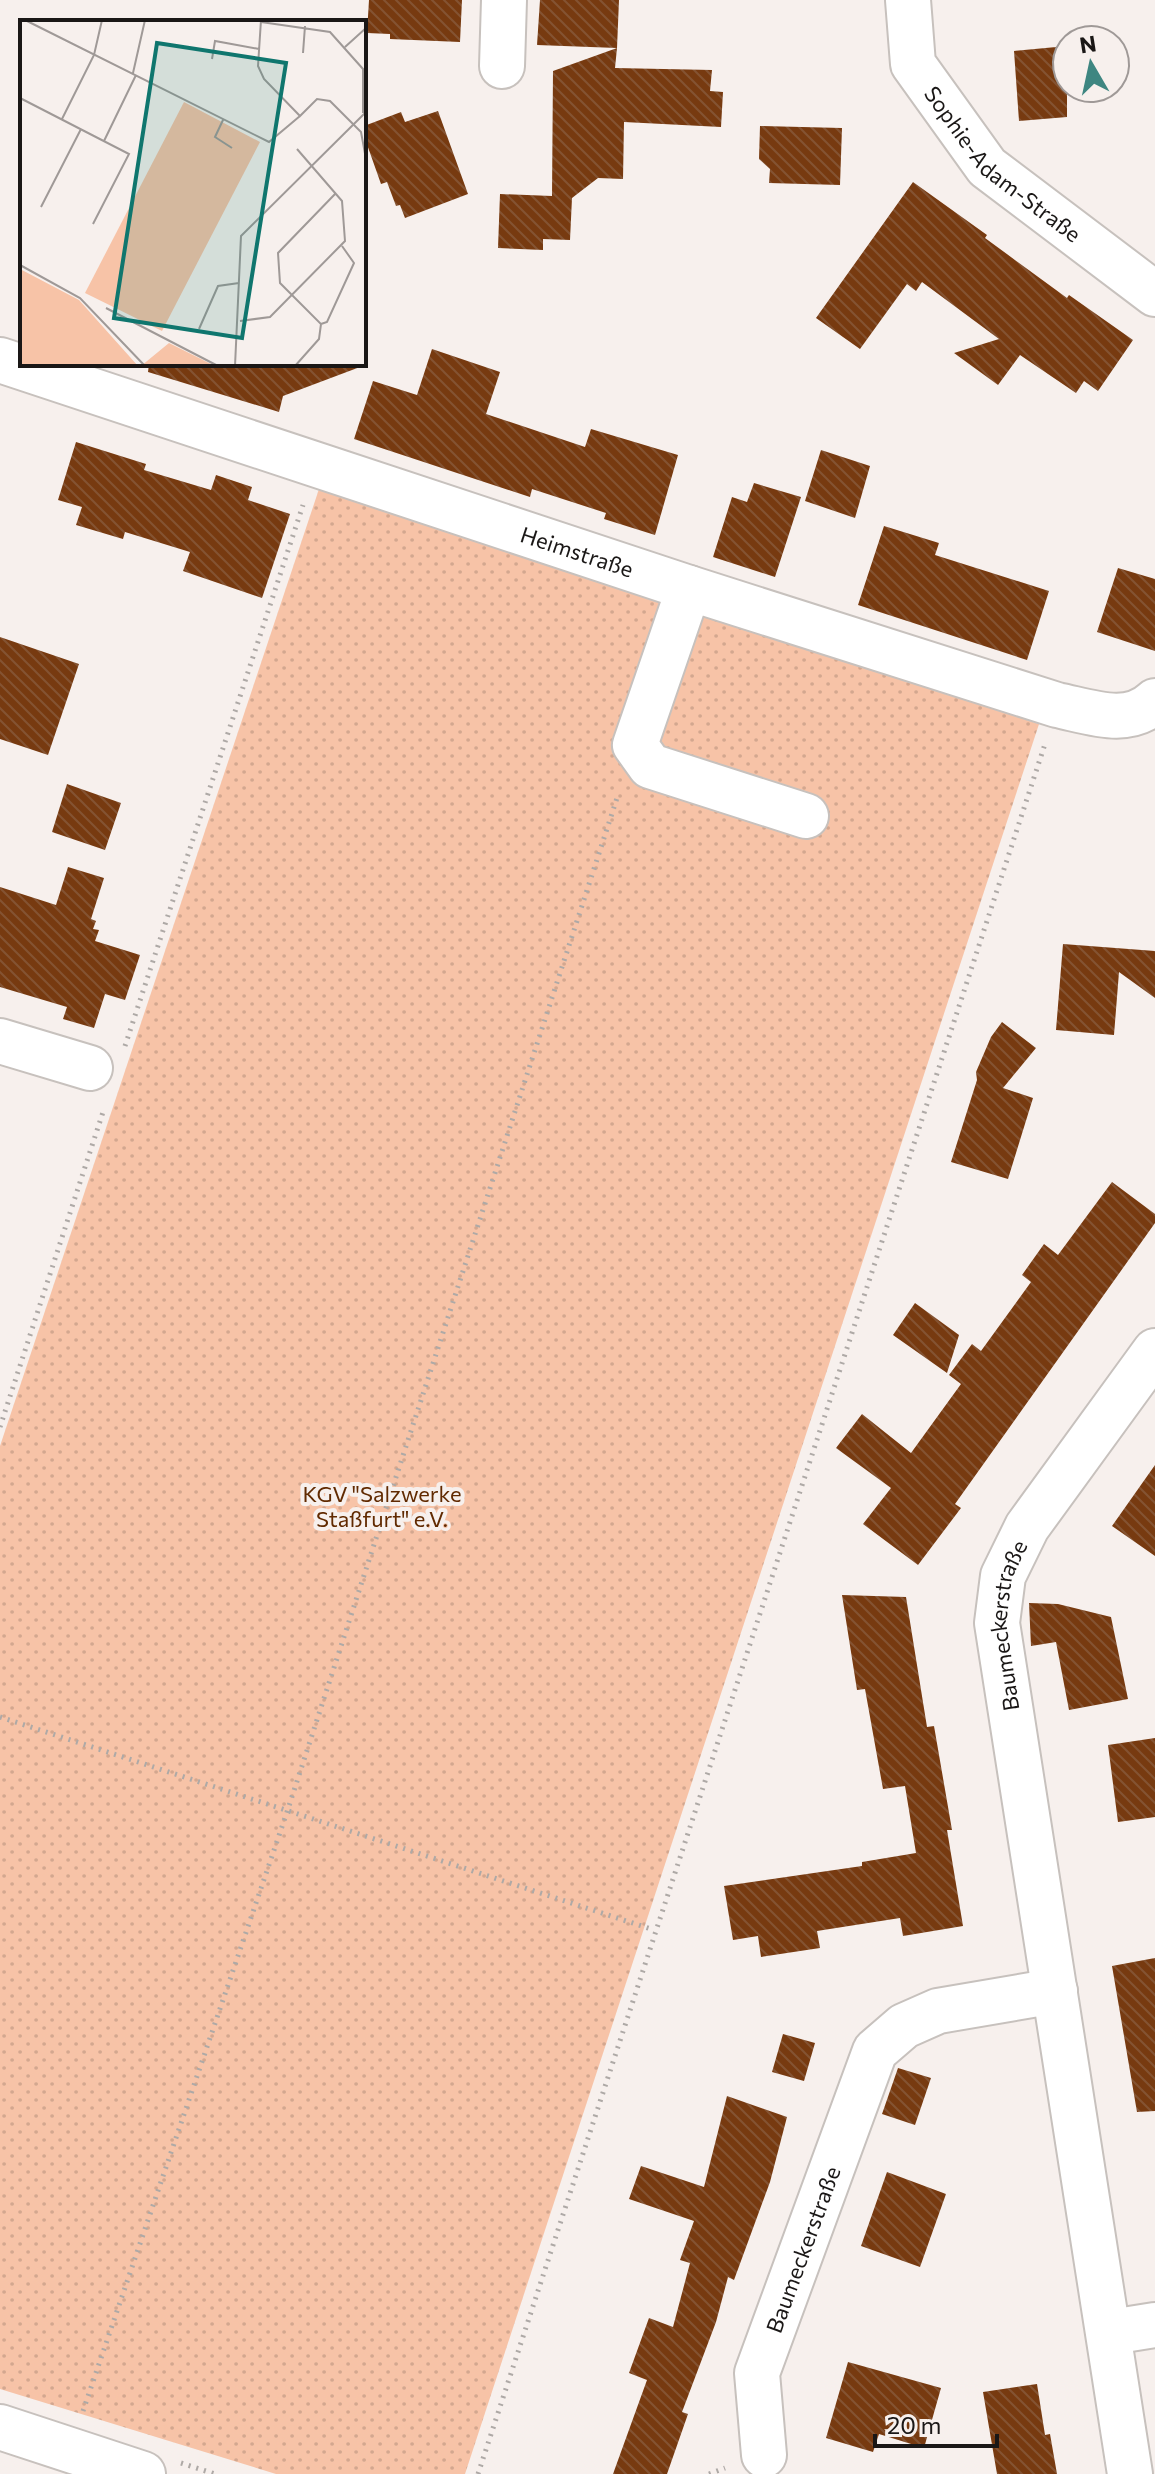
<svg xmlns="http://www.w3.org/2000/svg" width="1155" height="2474" viewBox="0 0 1155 2474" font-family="Commissioner,sans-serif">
  <defs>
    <pattern id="garden-dots" width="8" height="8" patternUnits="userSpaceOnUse" patternTransform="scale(2)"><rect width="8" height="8" fill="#f7c3a7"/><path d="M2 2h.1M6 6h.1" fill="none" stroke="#d3a78f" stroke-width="1.8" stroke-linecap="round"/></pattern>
    <pattern id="building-back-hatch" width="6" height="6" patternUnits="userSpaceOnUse" patternTransform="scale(2)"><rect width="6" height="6" fill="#773a10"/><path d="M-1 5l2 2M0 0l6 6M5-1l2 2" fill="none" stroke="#845332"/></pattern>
  </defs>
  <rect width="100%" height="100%" fill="#f7f0ed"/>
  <path fill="url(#garden-dots)" d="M320 486 1039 724 465 2474H276L0 2389V1446Z"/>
  <path fill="url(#building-back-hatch)" d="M369 0H462L460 42 390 39V34L367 33Z
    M540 0H619L617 48 537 45Z
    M1067 46V117L1019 121 1014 51Z
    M617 48 615 68 712 70 710 91 723 92 721 127 624 122 623 179 598 178 572 198 570 240 543 239V250L498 248 500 194 552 196 553 71Z
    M438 111 468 194 405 218 400 205 396 206 387 182 381 184 364 136V126L401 112 405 122Z
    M760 126 842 128 840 185 769 183 770 169 759 159Z
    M913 182 987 235 985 238 1067 298 1069 295 1133 340 1098 391 1084 381 1076 393 1020 355 998 385 954 353 999 339 922 282 916 291 907 284 860 349 816 318Z
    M432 349 500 372 486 414 585 447 591 429 678 455 655 535 604 519 606 513 532 489 530 497 354 439 373 381 417 395Z
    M149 364H360V367L283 396 279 412 148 372Z
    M76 442 146 464 144 470 211 490 216 475 252 487 248 500 290 514 262 598 183 571 190 552 125 532 123 539 76 525 82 507 58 500Z
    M821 450 870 466 855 518 805 501Z
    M754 483 801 497 775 577 713 557 732 497 747 502Z
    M884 526 939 543 935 555 1049 591 1027 660 858 605Z
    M1118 568 1155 579V651L1097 632Z
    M0 637 79 664 48 755 0 739Z
    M67 784 121 803 105 850 52 832Z
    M68 867 104 878 91 919 96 921 93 929 99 930 95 941 140 955 125 1000 105 994 94 1028 63 1019 67 1007 0 987V887L56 905Z
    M1063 944 1155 951V998L1119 972 1114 1035 1056 1030Z
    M1002 1022 1036 1048 1003 1088 1033 1098 1008 1179 951 1162 977 1080 976 1072 991 1037Z
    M1112 1182 1155 1214V1223L955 1504 961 1508 918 1565 863 1524 891 1488 836 1448 862 1414 911 1453 961 1384 949 1375 972 1344 981 1351 1031 1282 1022 1275 1044 1244 1058 1255Z
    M915 1303 959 1335 947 1373 893 1335Z
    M1155 1465V1556L1112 1526Z
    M842 1595 906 1597 927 1727 934 1726 952 1830H947L963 1926 903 1936 900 1918 817 1931 820 1948 761 1957 758 1936 733 1940 724 1886 862 1866V1862L916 1853 905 1786 883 1789 865 1689 857 1690Z
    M1029 1603 1058 1604 1111 1617 1128 1699 1069 1710 1056 1642 1031 1646Z
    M1155 1738V1817L1118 1822 1108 1745Z
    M1155 1958V2111L1137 2112 1112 1966Z
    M783 2034 815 2043 804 2081 772 2072Z
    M898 2068 931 2078 915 2125 882 2114Z
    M727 2096 787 2117 770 2182 734 2280 728 2277 716 2322 682 2412 688 2414 667 2474H613L647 2380 629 2373 649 2318 673 2327 690 2263 680 2260 694 2221 629 2199 641 2166 704 2187Z
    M887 2172 946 2194 920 2267 861 2246Z
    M848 2362 941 2388 924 2448 879 2434 873 2452 826 2438Z
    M1037 2384 1045 2435 1050 2434 1057 2474H997L983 2392Z"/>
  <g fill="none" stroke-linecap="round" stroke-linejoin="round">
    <g stroke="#c7c1bd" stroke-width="48">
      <g id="minor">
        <path id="s1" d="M908 0 913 64 987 167 1155 294"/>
        <path d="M502 66 504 0"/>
        <path id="s2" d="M0 360 689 588 1057 705C1091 712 1128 727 1155 701"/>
        <path d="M689 588 635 745 650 766 806 816"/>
        <path d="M0 1041 90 1068"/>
        <path d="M1111 2332 1155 2325"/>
        <path d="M0 2427 143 2474"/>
        <path id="s3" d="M764 2455 757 2373 875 2051 904 2026 938 2011 1055 1991"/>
        <path id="s4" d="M1130 2474 997 1623 1003 1576 1027 1527 1155 1351"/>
      </g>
    </g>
    <path stroke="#aea9a6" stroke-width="5" stroke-dasharray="2 6" stroke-linecap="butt" d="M125 1046 303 505
      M0 1427 104 1109
      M0 1717 654 1930
      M83 2411 287 1812 618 795
      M181 2463 215 2474
      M478 2474 1045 744
      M709 2474 725 2468"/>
    <use href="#minor" stroke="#fff" stroke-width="44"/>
  </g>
  <g text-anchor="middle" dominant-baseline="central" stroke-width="8" stroke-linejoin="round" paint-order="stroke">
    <g font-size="22" fill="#1a1716" stroke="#f7f0ed">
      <text stroke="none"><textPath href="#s1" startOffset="200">Sophie-Adam-Straße</textPath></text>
      <text stroke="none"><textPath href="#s2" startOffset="608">Heimstraße</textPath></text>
      <text stroke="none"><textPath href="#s4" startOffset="860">Baumeckerstraße</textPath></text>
      <text stroke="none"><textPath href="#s3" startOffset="214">Baumeckerstraße</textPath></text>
    </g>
    <g font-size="22" fill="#612a01" stroke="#f7f0ed">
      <text x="382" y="1493">KGV "Salzwerke<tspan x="382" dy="25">Staßfurt" e.V.</tspan></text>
    </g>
  </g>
  <g transform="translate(20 20)">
    <rect width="346" height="346" fill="#f7f0ed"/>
    <path d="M0 249 59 280 118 346H0ZM149 323 195 346H121Z" fill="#f7c3a7"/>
    <path d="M164 82 240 122 142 311 65 273Z" fill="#f7c3a7"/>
    <path fill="none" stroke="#9f9997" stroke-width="2" d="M5 0 249 122 280 96M241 0 238 46 244 59 280 96 297 79 310 81 341 112 346 139M241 2 310 12 343 49V93M325 27 346 8M283 33 285 6M192 39 195 21 239 29M113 53 125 0M0 78 109 134 73 204M42 99 74 35 82 0M203 100 195 117 212 128M84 121 116 55M21 187 61 109M0 245 60 278 125 346M86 288 198 346M220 301 250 297 325 221 322 181 277 129M301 304 307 302 334 243 322 226M179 309 198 266 219 263M215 346 221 216 346 92M275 346 299 319 301 304 260 263 258 233 316 173"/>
    <path fill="#0f766e" fill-opacity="0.15" stroke="#0f766e" stroke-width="4" d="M137 23 266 43 222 318 94 298Z"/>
    <rect width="346" height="346" fill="none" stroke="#1a1716" stroke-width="4"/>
  </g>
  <g transform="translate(1091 64) rotate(351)"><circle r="38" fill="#f7f0ed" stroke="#9f9997" stroke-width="2"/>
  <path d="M0-6L14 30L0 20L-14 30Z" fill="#3e8681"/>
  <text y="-12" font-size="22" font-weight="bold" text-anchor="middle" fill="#1a1716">N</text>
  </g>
  <path d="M875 2434v12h122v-12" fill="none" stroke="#1a1716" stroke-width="4"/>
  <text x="887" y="2434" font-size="24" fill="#1a1716" stroke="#f7f0ed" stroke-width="6" paint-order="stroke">20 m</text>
</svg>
